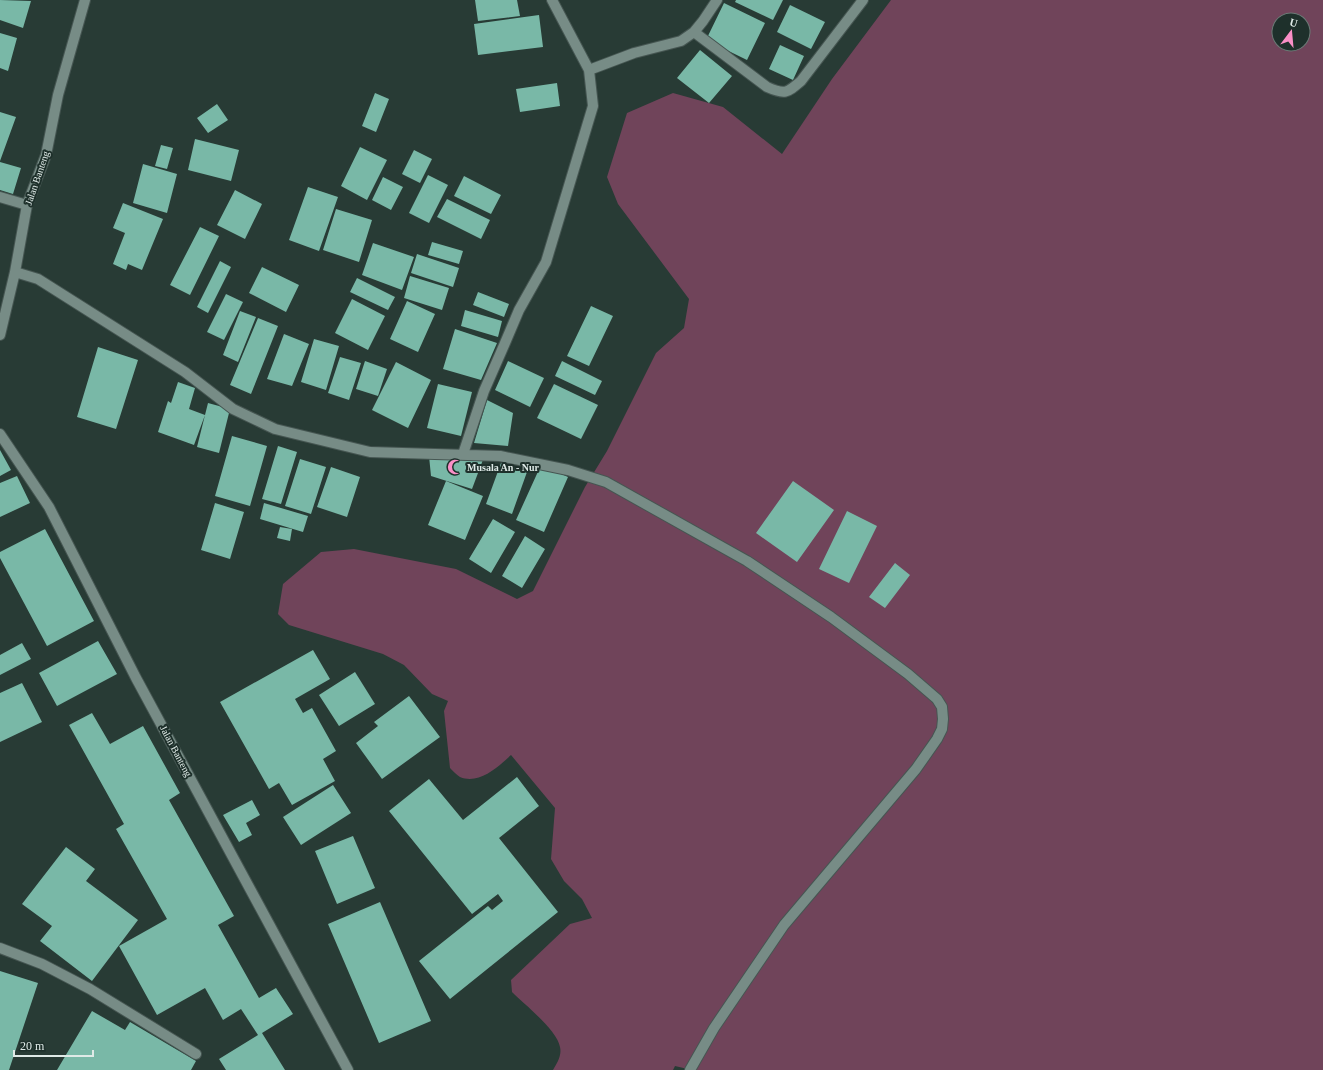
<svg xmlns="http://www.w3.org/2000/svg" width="1323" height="1070" viewBox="0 0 1323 1070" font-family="'Times New Roman',serif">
  <rect width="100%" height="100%" fill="#283b35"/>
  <path fill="#70445a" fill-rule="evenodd" d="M891 0H1323V1070H692L675 1066 673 1070H553C557 1063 562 1056 560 1047 557 1030 524 1004 512 992L511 980 570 924 592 918 582 899 564 881 551 859 555 808 511 755C498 767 479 785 460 777 457 775 453 771 450 768L444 711 448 701 432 694 404 665 383 654 289 625 278 614 283 584 321 552 354 549 456 569 517 599 533 591 585 487 607 451 656 353 684 328 689 299 618 204 607 177 627 113 673 93 723 107 782 154 832 79ZM1279 20H1303V44H1279Z"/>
  <path fill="#79b8a7" d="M0 0 31 1 23 28 0 20Z
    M475 0H517L520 16 478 21Z
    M736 0H783L773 20 735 2Z
    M724 3 765 23 747 60 706 40Z
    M790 5 825 22 811 49 777 32Z
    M539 15 543 47 478 55 474 24Z
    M0 33 17 38 8 71 0 68Z
    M780 45 804 56 793 80 769 69Z
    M700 50 732 76 709 103 677 78Z
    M557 83 560 106 520 112 516 89Z
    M375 93 389 99 376 132 362 126Z
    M217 104 228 120 208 133 197 118Z
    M0 112 16 117 0 161Z
    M195 139 239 150 231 181 188 170Z
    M161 145 173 148 167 169 155 166Z
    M360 147 387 160 367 200 341 186Z
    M414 150 432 159 420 183 402 174Z
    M0 162 21 168 13 194 0 190Z
    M143 164 177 174 167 213 133 203Z
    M428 175 448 185 429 223 409 213Z
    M464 176 501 195 491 214 454 196Z
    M383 177 403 187 391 210 372 200Z
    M308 187 338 197 319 251 289 240Z
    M235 190 262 204 245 239 217 225Z
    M447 199 490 220 481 239 437 217Z
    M123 203 163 219 142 270 128 264 126 270 113 264 125 233 113 228Z
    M336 209 372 220 359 262 323 250Z
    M200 227 219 236 190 295 170 285Z
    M432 242 463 251 459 264 428 255Z
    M373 243 414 257 402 290 362 275Z
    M417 254 459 268 453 287 411 273Z
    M220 261 231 267 208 313 197 307Z
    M262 267 299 285 286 312 249 293Z
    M410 276 449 288 442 310 404 298Z
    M357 278 395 297 388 310 350 292Z
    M478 292 509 304 504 317 473 305Z
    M226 294 243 302 224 340 207 332Z
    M352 299 385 316 368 350 335 333Z
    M407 301 435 314 418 352 390 339Z
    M591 306 613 316 589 366 567 356Z
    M465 310 502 321 498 337 461 326Z
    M240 311 256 317 238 362 223 355Z
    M258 318 278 326 251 394 230 385Z
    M455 329 497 343 481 380 443 369Z
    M284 334 309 344 292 386 267 379Z
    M314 339 339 346 326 390 301 382Z
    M98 347 138 360 116 429 77 417Z
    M340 357 361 363 349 400 328 393Z
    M365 361 387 369 378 396 356 389Z
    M508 361 544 378 530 407 495 390Z
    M562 361 602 381 595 395 555 376Z
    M396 362 431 380 408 428 372 410Z
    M178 382 195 388 189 409 205 415 194 445 158 432 168 401 171 403Z
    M438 384 472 392 461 436 427 428Z
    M554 384 598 405 581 439 537 418Z
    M487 400 513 413 508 446 474 443Z
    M208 403 230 409 219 453 197 447Z
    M232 436 267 446 250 506 215 496Z
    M278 446 297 452 281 504 262 499Z
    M0 450 11 470 0 476Z
    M429 456 484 457 472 489 431 476Z
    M300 459 326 467 311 514 285 506Z
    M501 463 527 472 512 514 486 504Z
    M541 465 568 477 544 532 516 520Z
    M331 467 360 477 347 517 317 507Z
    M17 476 30 503 0 517V483Z
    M446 481 483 496 465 540 428 525Z
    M793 481 834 510 797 562 756 533Z
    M215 503 244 512 230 559 201 550Z
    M264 503 308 516 303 532 260 519Z
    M847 511 877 526 849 583 819 569Z
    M493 519 515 532 491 573 469 559Z
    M280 527 292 529 290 541 277 538Z
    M45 529 94 621 47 646 0 558V552Z
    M525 536 545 549 522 588 502 576Z
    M895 563 910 575 885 608 869 597Z
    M98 641 117 674 57 706 39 673Z
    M22 643 31 659 0 675V655Z
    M313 650 330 679 295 699 303 713 312 708 336 751 323 759 335 781 292 805 279 783 269 789 220 702Z
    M355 672 375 704 339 726 319 695Z
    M22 683 42 722 0 742V693Z
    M409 696 440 737 382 779 356 743 378 726 374 722Z
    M92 713 110 744 143 726 180 793 169 800 234 916 218 925 259 998 276 988 293 1014 262 1033 285 1070H226L219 1059 258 1035 241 1009 223 1020 205 988 157 1015 119 946 167 919 116 829 124 824 69 725Z
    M517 777 539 806 499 838 558 912 450 999 419 961 488 906 492 910 503 901 498 894 472 914 389 811 429 779 463 820Z
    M333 785 351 813 301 845 283 817Z
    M252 800 260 815 246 823 252 835 239 842 223 815Z
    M353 836 375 888 337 904 315 851Z
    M66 847 95 869 86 881 138 920 92 981 40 941 52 926 22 904Z
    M380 902 431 1021 379 1043 328 924Z
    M0 971 38 983 9 1070H0Z
    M92 1011 125 1030 130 1022 196 1061 191 1070H57Z"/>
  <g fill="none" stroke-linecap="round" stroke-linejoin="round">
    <g stroke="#465652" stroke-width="12">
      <path id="street" d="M694 32 767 87C785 95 787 93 801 81L863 0
        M589 70 634 53 681 41 694 32 703 21 717 0
        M0 197 27 205
        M15 272 38 279 185 372 233 409 275 429 370 452 500 456 568 470 606 482 747 561 831 617 908 674 937 699 942 707 943 719 942 729 937 739 916 769 784 925 714 1028 690 1070
        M0 335 15 272 27 205 46 155 58 95 85 0
        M0 434 49 507 136 678 348 1070
        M463 454 484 391 505 343 519 310 546 262 593 106 589 70 552 0
        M0 948 42 964 90 989 196 1054"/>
    </g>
    <use href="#street" stroke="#778c86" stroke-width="10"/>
  </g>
  <defs>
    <g id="mosque-bare" transform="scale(1.2)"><path d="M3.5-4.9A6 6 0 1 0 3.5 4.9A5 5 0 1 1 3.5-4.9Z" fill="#fa8fc7" stroke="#1e302b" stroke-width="2.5" paint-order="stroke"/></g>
  </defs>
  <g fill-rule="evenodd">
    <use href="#mosque-bare" x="455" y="467"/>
  </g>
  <g text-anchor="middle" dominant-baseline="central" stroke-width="4" stroke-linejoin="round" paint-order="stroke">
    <g font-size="10" fill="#dfeae7" stroke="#1e302b">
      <text transform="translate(37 178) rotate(-71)">Jalan Banteng</text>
      <text transform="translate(176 751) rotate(62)">Jalan Banteng</text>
    </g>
    <g font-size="10" font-weight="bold" fill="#dfeae7" stroke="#1e302b" text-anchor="start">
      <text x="467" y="467">Musala An - Nur</text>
    </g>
  </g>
  <g transform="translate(1291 32) rotate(16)"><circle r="19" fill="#1e302b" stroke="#6b7a76"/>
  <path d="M0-3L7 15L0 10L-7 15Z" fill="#fa8fc7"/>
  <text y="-6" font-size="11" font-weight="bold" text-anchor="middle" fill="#dfeae7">U</text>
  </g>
  <path d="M14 1050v6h79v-6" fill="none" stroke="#dfeae7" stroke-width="2"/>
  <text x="20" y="1050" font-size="12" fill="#dfeae7" stroke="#1e302b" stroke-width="3" paint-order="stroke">20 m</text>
</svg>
